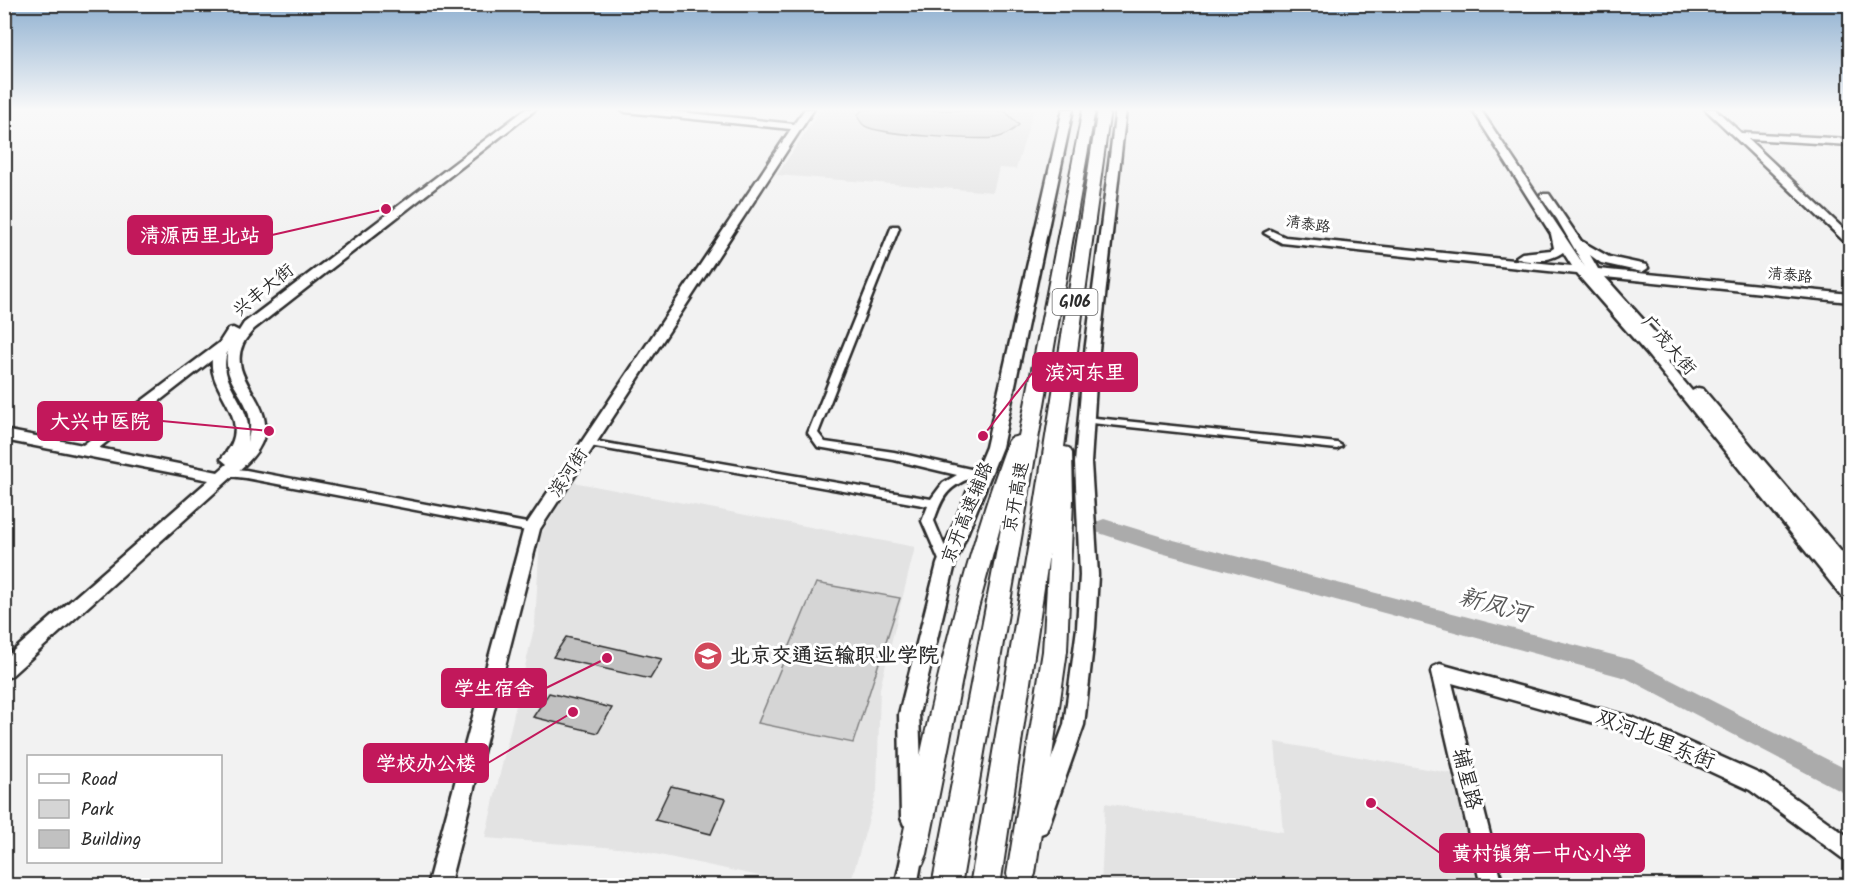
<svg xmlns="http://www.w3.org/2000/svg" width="1855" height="890" viewBox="0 0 1855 890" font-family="Kalam,'LXGW WenKai TC',sans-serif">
  <rect width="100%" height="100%" fill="#f2f2f2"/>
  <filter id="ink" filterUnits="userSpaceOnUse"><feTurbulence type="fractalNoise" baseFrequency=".0167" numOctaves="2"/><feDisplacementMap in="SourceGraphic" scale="12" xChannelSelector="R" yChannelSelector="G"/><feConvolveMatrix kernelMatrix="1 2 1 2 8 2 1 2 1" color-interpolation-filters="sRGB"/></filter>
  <g filter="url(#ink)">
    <path fill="#e3e3e3" d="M821 109H1034L1016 169 999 168 993 192 777 175Z
      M573 482 915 547 880 688 877 791 850 885H802L631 849 485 838 535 624 540 536Z
      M1275 742 1455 774 1477 885 1101 886 1105 803 1283 832Z"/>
    <path fill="#d5d5d5" stroke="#808080" stroke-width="1.5" d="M864 109 1005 111 1019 125C1012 131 1004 137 995 138 975 140 880 135 865 126 861 124 859 119 857 115Z
      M816 583 900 598 853 743 758 723Z"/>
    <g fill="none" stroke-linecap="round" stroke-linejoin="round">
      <path fill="#ababab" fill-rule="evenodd" d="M1104 519 1166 538 1632 660 1850 771V796L1626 678 1157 552 1096 532 1093 527 1096 522Z"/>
    </g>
    <path fill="#c1c1c1" stroke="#2b2b2b" stroke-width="1.5" d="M566 637 662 659 650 679 553 657Z
      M549 693 612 708 598 733 533 717Z
      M671 786 726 799 711 834 655 820Z"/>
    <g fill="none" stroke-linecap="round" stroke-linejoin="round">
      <g stroke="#2b2b2b" stroke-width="5">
        <path id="street" d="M892 226H898L899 228 818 433 825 442 894 452 975 470 976 473 975 476C948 487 943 494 934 521L952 564 950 567H942L922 521 928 506 584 445 583 443 584 441 588 440 931 499 943 483 957 475 894 460 818 447 808 433Z
          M1086 417 1337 443 1342 446 1337 449 1082 422 1081 420Z
          M224 468 246 470 532 524 536 525 538 528 536 531 532 532 246 478 220 475 219 472Z"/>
      </g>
      <g stroke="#2b2b2b" stroke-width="5">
        <path id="secondary" d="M526 109H536L254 329C250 334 245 339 243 344 226 381 280 404 261 444 255 457 243 466 233 476L11 676 4 679V659L209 480 4 440V430L83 445 219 343 228 329 233 328 239 331 244 323ZM228 350C219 389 262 399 247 442 256 402 214 385 228 350ZM212 360C209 390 245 412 232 443 230 448 225 454 221 459L227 464 218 472 99 448Z
          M621 109H649L794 124 805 109H814L540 529 449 886H427L524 528 791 129 626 112Z
          M1063 109H1073L1002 447 955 564 919 714 923 818 920 825 912 828 904 825 901 818 899 714 937 564 986 447Z
          M1116 109H1126L1097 368 1091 463 1098 575 1095 628 1084 725 1049 825 1046 832 1038 835 1030 832 1027 825 1064 725 1077 628 1080 575 1075 463 1083 368Z
          M1472 109H1480L1585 267 1557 219 1540 196 1541 194H1549L1581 241 1609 257 1646 265 1648 268 1642 272 1601 263 1590 255 1598 269 1850 294V302L1605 277 1674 354 1676 357 1674 360 1667 361 1692 391 1698 388 1703 389 1850 562V579H1847L1850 582V601L1844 599 1646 353 1577 274 1282 243 1264 233 1270 230 1285 237 1572 266 1563 252C1554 260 1525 265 1516 257L1522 253 1551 250 1554 248 1551 234Z
          M1705 109H1715L1741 133 1850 139V145L1748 139 1850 235V244L1846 243Z
          M1440 664 1634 718 1764 776 1850 838V861L1842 858 1750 790 1623 731 1452 683 1503 886H1481L1431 672 1433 667Z
          M913 838 921 841 924 848 917 886H895L905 841Z"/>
      </g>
      <g stroke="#2b2b2b" stroke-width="4">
        <path id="highway" d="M1083 109H1095L961 886H932L1004 513 971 634 927 854 923 864 913 868 903 864 899 854C929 714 958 576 1008 442L1011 438 1019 436Z
          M1098 109H1110L1064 447 1069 448 1072 453 1073 499 1067 651 1035 874 1031 884H1011L1007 874 1043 651 1049 554 1000 886H970L1029 543Z"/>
      </g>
      <use href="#street" fill="#fff" fill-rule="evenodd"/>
      <use href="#secondary" fill="#fff" fill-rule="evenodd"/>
      <use href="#highway" fill="#fff" fill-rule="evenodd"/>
    </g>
  </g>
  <linearGradient id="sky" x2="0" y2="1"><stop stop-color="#8fb0d0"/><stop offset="0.47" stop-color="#f9f9f9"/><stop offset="1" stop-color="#f9f9f9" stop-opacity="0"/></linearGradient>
  <rect width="1855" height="233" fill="url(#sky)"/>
  <defs>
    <g id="university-disc" transform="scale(1.5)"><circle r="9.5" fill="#d1495b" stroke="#fff"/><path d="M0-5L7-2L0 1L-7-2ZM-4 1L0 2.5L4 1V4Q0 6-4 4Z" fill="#fff"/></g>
  </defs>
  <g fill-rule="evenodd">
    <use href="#university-disc" x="708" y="656"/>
  </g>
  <g text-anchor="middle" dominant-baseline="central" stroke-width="6" stroke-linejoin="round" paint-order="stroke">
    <g font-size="15" fill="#2b2b2b" stroke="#fff">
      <text transform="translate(1308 225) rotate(8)">清泰路</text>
      <text transform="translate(1790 276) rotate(5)">清泰路</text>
    </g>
    <rect fill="#fff" stroke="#6b6b6b" stroke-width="1.5" x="1052.5" y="289" width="45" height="26" rx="4.5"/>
    <g font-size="16" font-weight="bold" fill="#2b2b2b">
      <text x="1075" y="302">G106</text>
    </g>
    <g font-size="18" fill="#2b2b2b" stroke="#fff">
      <text transform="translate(264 291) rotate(-39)">兴丰大街</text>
      <text transform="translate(1668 346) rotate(49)">广茂大街</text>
      <text transform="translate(569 473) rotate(-56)">滨河街</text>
      <text transform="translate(1017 497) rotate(-79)">京开高速</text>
      <text transform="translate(968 513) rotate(-68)">京开高速辅路</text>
    </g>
    <g font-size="21" font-weight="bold" fill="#2b2b2b" stroke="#fff" text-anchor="start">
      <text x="729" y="656">北京交通运输职业学院</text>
    </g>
    <g font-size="21" fill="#2b2b2b" stroke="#fff">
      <text transform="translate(1655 740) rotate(22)">双河北里东街</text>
      <text transform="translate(1466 779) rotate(76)">辅星路</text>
    </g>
    <g font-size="24" font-style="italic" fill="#585858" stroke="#fff">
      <text transform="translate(1494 606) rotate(15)">新凤河</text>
    </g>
  </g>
  <path fill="none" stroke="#c2185b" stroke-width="2" d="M386 209L272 235M983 436L1033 372M269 431L162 421M607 658L546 688M573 712L488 763M1371 803L1440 853"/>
  <g fill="#c2185b" stroke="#fff" stroke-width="2">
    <circle cx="386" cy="209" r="6"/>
    <circle cx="983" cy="436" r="6"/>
    <circle cx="269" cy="431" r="6"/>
    <circle cx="607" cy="658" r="6"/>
    <circle cx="573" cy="712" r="6"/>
    <circle cx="1371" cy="803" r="6"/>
  </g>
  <g fill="#c2185b" stroke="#c2185b" stroke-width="2">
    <rect x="128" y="216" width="144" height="38" rx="6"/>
    <rect x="1033" y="353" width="104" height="38" rx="6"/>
    <rect x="38" y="402" width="124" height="38" rx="6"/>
    <rect x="442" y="669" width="104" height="38" rx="6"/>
    <rect x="364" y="744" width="124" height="38" rx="6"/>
    <rect x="1440" y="834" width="204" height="38" rx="6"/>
  </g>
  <g font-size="20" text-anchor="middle" font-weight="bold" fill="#fff">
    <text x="200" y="242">清源西里北站</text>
    <text x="1085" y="379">滨河东里</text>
    <text x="100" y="428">大兴中医院</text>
    <text x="494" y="695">学生宿舍</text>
    <text x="426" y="770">学校办公楼</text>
    <text x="1542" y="860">黄村镇第一中心小学</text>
  </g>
  <rect width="1855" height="890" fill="none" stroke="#fff" stroke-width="24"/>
  <rect x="12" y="12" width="1831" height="866" fill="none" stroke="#2b2b2b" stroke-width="2" filter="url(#ink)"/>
  <rect x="27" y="755" width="195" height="108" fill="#ffffff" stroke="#aaaaaa" stroke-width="1.5"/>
  <rect x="39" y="774" width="30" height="9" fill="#ffffff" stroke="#aaaaaa" stroke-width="1.5"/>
  <text x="81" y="785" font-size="18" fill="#2b2b2b">Road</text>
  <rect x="39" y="800" width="30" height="18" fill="#d5d5d5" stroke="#aaaaaa" stroke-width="1.5"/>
  <text x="81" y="815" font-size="18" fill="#2b2b2b">Park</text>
  <rect x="39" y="830" width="30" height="18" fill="#c1c1c1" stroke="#aaaaaa" stroke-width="1.5"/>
  <text x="81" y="845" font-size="18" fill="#2b2b2b">Building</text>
</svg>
